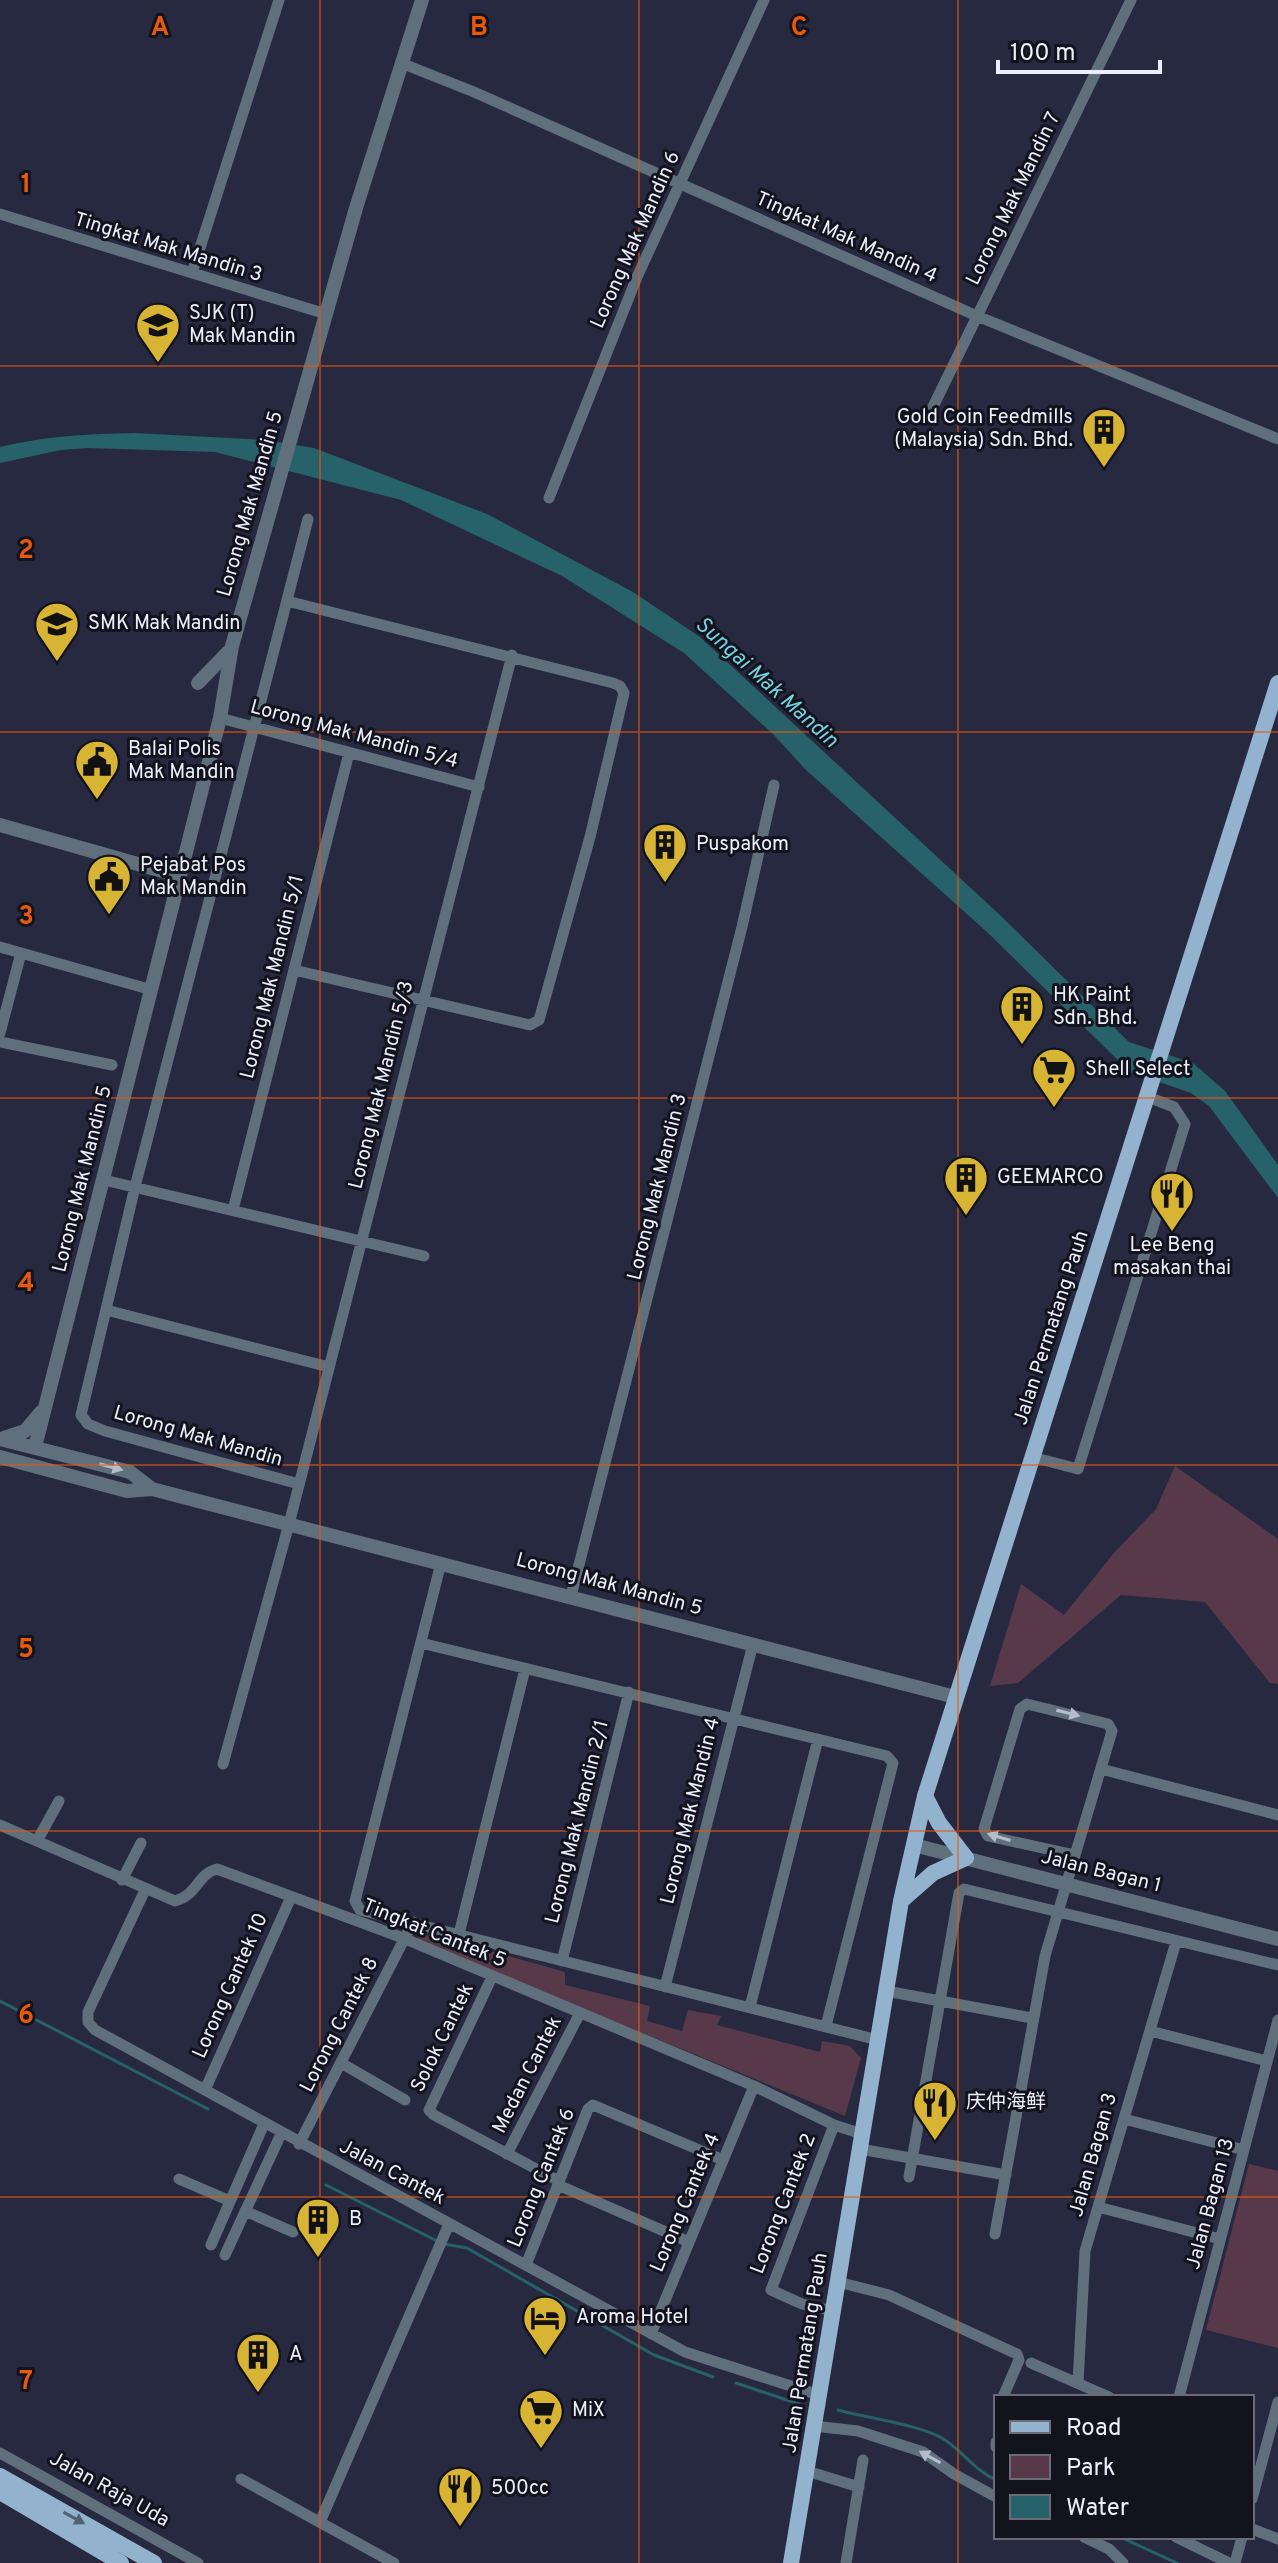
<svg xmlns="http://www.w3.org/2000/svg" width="1278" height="2563" viewBox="0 0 1278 2563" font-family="Overpass,'Noto Sans SC',sans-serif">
  <rect width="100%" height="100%" fill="#272940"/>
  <path fill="#583949" d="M1175 1466 1278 1539V1684L1270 1683 1205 1602 1121 1595 1018 1683 990 1686 1021 1584 1064 1615 1113 1554 1156 1509Z
    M423 1932 565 1972V1985L650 2006 647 2021 682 2031 688 2010 721 2016 717 2025 820 2052 822 2041 850 2046 861 2058 845 2116 416 1940Z
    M1249 2164 1278 2171V2348L1206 2330Z"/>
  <path fill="#276169" d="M135 433 265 440 314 448 487 514 633 592 700 637 1001 916 1129 1042 1193 1063 1225 1091 1278 1165V1198L1209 1106 1191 1093 1130 1072 987 932 805 769 774 735 684 653 562 576 401 500 215 452 88 448 61 450 0 463V447C47 436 86 434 135 433Z"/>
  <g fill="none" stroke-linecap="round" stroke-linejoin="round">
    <path stroke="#276169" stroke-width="3" d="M0 2001 208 2109
      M326 2185 437 2241
      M444 2244 467 2248 654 2355 713 2377
      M736 2383 799 2404
      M838 2410C867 2418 916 2424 942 2438 963 2451 974 2470 996 2480
      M1120 2537 1177 2563"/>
    <path stroke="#606f7c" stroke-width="11" d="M401 63 474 92 977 316 1278 439
      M0 214 326 314
      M192 273 279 0
      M930 413 1131 0
      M549 498 637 277 764 0
      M287 601 613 683 620 686 624 693 590 837 539 1020 530 1025 294 970
      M220 718 479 787
      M0 947 152 990
      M0 1033 21 953
      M0 1042 112 1065
      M104 1180 424 1256
      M233 1210 349 753
      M106 1310 329 1367
      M1032 1457 1078 1469 1185 1124 1174 1107 1148 1097
      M299 1484 105 1431 88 1424 81 1415 135 1187 308 519
      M441 1563 355 1901 360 1910 878 2040
      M571 1596 742 927 774 785
      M421 1643 887 1756 893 1763 826 2026
      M223 1764 289 1524 512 655
      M1101 1769 1278 1815
      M0 1825 175 1901C198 1895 197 1874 217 1869L403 1938 754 2086 834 2125 862 2134
      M37 1841 59 1801
      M122 1880 141 1843
      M145 1890 88 2012V2022L95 2030 685 2352 819 2395
      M459 1934 525 1669
      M562 1961 629 1692
      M492 1977 429 2110 434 2115 559 2181
      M665 1987 753 1644
      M886 1991 1032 2018
      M750 2007 818 1739
      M1150 2031 1267 2061
      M341 2063 405 2100
      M205 2090 291 1897
      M1124 2119 1244 2150
      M299 2144 413 1922
      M860 2149 1006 2175
      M507 2154 580 2013
      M909 2177 959 1893 964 1889 1278 1965
      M179 2179 230 2201
      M558 2185 689 2242
      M1098 2207 1220 2239
      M245 2211 293 2232
      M995 2234 1045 1956 1112 1731 1108 1724 1027 1704 1020 1709 984 1829 988 1836 1075 1855
      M211 2245 264 2124
      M225 2255 281 2134
      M526 2265 588 2109 593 2105 723 2160
      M838 2282 889 2295 1017 2354 1019 2360 1003 2397
      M833 2311 802 2304 771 2290 834 2125
      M651 2334 754 2086
      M1031 2363 1109 2397
      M1078 2383 1085 2251 1176 1942
      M1179 2397 1278 2020
      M814 2426 858 2431 923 2452 954 2474 996 2497
      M996 2442V2447
      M0 2453 198 2563
      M807 2471 859 2487
      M241 2479 394 2563
      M1252 2499 1278 2402
      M320 2522 449 2224
      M1252 2529 1278 2539
      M1084 2537 1109 2549 1123 2563
      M1176 2537 1229 2563
      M846 2563 863 2460
      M1235 2563 1242 2537"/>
    <path stroke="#606f7c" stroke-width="14" d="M198 683 228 652
      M0 825 180 876
      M4 1438 25 1431 41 1412
      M0 1439 130 1472 152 1489 955 1697
      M35 1447 220 718 232 646 356 208 422 0
      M0 1457 127 1491 152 1489
      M914 1845 1278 1939"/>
    <path stroke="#92b2cd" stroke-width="16" d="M901 1901 933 1873 966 1858 939 1823 925 1796
      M0 2476 154 2563
      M0 2492 121 2563
      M791 2563 901 1901 925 1796 1278 683"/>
  </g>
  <defs><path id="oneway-solid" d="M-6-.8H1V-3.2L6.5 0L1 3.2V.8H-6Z" transform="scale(2)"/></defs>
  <g fill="#b5bccb">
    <use href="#oneway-solid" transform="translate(111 1467) rotate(15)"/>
    <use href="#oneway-solid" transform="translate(1068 1713) rotate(14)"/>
    <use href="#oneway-solid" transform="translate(999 1837) rotate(-163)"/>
    <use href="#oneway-solid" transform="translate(930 2457) rotate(-151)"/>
  </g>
  <use fill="#526275" href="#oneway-solid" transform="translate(74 2518) rotate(29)"/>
  <path fill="none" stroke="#e8590c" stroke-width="2" stroke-opacity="0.55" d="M320 0V2563M639 0V2563M958 0V2563M0 366H1278M0 732H1278M0 1098H1278M0 1465H1278M0 1831H1278M0 2197H1278"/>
  <defs>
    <g id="school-pin" transform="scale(2.3)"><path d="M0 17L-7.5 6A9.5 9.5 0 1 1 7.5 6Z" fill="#d7b434" stroke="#12131d"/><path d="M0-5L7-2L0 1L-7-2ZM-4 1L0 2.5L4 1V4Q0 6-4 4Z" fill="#111"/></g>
    <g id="building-pin" transform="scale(2.3)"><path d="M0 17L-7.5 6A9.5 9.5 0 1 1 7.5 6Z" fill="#d7b434" stroke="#12131d"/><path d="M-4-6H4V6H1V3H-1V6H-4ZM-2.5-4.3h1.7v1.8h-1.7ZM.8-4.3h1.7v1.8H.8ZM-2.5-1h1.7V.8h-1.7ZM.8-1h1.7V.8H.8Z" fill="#111"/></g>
    <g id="civic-pin" transform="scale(2.3)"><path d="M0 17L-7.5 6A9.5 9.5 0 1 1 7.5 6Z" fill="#d7b434" stroke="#12131d"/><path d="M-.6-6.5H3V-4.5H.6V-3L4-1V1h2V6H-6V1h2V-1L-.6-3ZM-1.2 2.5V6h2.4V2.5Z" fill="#111"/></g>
    <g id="supermarket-pin" transform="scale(2.3)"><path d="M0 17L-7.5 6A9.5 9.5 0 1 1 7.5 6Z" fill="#d7b434" stroke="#12131d"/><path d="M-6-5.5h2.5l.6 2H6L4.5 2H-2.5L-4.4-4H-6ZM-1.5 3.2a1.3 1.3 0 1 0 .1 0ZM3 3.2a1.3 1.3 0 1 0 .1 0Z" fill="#111"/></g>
    <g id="restaurant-pin" transform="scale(2.3)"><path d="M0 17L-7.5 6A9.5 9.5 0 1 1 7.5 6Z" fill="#d7b434" stroke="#12131d"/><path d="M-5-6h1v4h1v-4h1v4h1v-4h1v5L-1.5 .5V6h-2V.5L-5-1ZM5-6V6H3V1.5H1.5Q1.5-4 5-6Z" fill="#111"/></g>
    <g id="hotel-pin" transform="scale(2.3)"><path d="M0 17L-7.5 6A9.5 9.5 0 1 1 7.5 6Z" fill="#d7b434" stroke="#12131d"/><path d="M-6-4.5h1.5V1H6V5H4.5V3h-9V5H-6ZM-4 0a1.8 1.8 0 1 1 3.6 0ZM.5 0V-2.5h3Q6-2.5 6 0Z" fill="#111"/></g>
  </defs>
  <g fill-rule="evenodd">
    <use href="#school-pin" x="158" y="325"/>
    <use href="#building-pin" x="1104" y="430"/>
    <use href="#school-pin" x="57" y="624"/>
    <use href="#civic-pin" x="97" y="762"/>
    <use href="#building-pin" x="665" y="845"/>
    <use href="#civic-pin" x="109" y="877"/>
    <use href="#building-pin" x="1022" y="1007"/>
    <use href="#supermarket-pin" x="1054" y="1070"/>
    <use href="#building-pin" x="966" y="1178"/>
    <use href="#restaurant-pin" x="1172" y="1194"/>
    <use href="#restaurant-pin" x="935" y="2103"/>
    <use href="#building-pin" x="318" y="2220"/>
    <use href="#hotel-pin" x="545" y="2318"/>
    <use href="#building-pin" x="258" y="2355"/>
    <use href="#supermarket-pin" x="541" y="2411"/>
    <use href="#restaurant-pin" x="460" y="2489"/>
  </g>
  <g text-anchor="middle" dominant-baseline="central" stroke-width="6" stroke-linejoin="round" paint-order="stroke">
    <g font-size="20" fill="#edefff" stroke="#12131d">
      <text transform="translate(1014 199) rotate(-64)">Lorong Mak Mandin 7</text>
      <text transform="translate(846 238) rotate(24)">Tingkat Mak Mandin 4</text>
      <text transform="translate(636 240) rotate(-66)">Lorong Mak Mandin 6</text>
      <text transform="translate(168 248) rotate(17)">Tingkat Mak Mandin 3</text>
      <text transform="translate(251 504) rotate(-74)">Lorong Mak Mandin 5</text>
      <text transform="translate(354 735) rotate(15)">Lorong Mak Mandin 5/4</text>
      <text transform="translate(273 977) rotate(-76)">Lorong Mak Mandin 5/1</text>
      <text transform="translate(382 1085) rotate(-76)">Lorong Mak Mandin 5/3</text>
      <text transform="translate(83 1179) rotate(-76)">Lorong Mak Mandin 5</text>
      <text transform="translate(658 1187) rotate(-76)">Lorong Mak Mandin 3</text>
      <text transform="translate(1052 1328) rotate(-72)">Jalan Permatang Pauh</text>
      <text transform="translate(198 1437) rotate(16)">Lorong Mak Mandin</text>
      <text transform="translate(609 1585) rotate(15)">Lorong Mak Mandin 5</text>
      <text transform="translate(691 1811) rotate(-76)">Lorong Mak Mandin 4</text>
      <text transform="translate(578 1822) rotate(-76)">Lorong Mak Mandin 2/1</text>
      <text transform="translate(1101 1872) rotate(14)">Jalan Bagan 1</text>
      <text transform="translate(434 1934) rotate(22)">Tingkat Cantek 5</text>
      <text transform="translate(231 1986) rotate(-66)">Lorong Cantek 10</text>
      <text transform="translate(340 2025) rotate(-63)">Lorong Cantek 8</text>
      <text transform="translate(443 2038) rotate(-64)">Solok Cantek</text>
      <text transform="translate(528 2075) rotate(-63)">Medan Cantek</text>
      <text transform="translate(1094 2155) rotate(-74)">Jalan Bagan 3</text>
      <text transform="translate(392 2173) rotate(28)">Jalan Cantek</text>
      <text transform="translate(542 2178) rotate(-68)">Lorong Cantek 6</text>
      <text transform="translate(686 2203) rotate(-67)">Lorong Cantek 4</text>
      <text transform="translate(784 2204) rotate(-69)">Lorong Cantek 2</text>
      <text transform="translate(1211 2204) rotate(-75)">Jalan Bagan 13</text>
      <text transform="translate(806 2353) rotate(-81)">Jalan Permatang Pauh</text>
      <text transform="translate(109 2490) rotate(29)">Jalan Raja Uda</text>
    </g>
    <g font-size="20" fill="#edefff" stroke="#12131d" text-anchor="start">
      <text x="189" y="314">SJK (T)<tspan x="189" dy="23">Mak Mandin</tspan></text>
      <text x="1073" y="418" text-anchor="end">Gold Coin Feedmills<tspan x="1073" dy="23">(Malaysia) Sdn. Bhd.</tspan></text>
      <text x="88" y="624">SMK Mak Mandin</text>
      <text x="128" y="750">Balai Polis<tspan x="128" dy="23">Mak Mandin</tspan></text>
      <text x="696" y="845">Puspakom</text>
      <text x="140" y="866">Pejabat Pos<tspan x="140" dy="23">Mak Mandin</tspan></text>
      <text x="1053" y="996">HK Paint<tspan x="1053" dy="23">Sdn. Bhd.</tspan></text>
      <text x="1085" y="1070">Shell Select</text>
      <text x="997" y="1178">GEEMARCO</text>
      <text x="1172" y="1246" text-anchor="middle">Lee Beng<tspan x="1172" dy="23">masakan thai</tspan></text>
      <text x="966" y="2103">庆仲海鲜</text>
      <text x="349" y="2220">B</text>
      <text x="576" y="2318">Aroma Hotel</text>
      <text x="289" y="2355">A</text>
      <text x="572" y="2411">MiX</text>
      <text x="491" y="2489">500cc</text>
    </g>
    <g font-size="22" font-style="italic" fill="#74d1e0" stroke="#12131d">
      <text transform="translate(766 683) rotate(42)">Sungai Mak Mandin</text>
    </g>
  </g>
  <g font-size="26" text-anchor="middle" font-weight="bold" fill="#e8590c" stroke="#12131d" stroke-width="6" stroke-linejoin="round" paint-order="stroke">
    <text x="160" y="35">A</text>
    <text x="479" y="35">B</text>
    <text x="799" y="35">C</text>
    <text x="26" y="192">1</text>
    <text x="26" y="558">2</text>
    <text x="26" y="924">3</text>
    <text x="26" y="1291">4</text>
    <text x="26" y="1657">5</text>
    <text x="26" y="2023">6</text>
    <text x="26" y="2389">7</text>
  </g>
  <rect x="994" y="2395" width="260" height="144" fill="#12131d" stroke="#6a6b77" stroke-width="2"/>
  <rect x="1010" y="2421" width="40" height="12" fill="#92b2cd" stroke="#6a6b77" stroke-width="2"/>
  <text x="1066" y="2435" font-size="24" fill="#edefff">Road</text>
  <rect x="1010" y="2455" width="40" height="24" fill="#583949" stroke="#6a6b77" stroke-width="2"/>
  <text x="1066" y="2475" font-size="24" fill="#edefff">Park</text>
  <rect x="1010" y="2495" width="40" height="24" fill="#276169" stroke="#6a6b77" stroke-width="2"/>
  <text x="1066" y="2515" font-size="24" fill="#edefff">Water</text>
  <path d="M998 60v12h162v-12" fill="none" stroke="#edefff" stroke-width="4"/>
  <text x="1010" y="60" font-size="24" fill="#edefff" stroke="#12131d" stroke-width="6" paint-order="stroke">100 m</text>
</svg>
